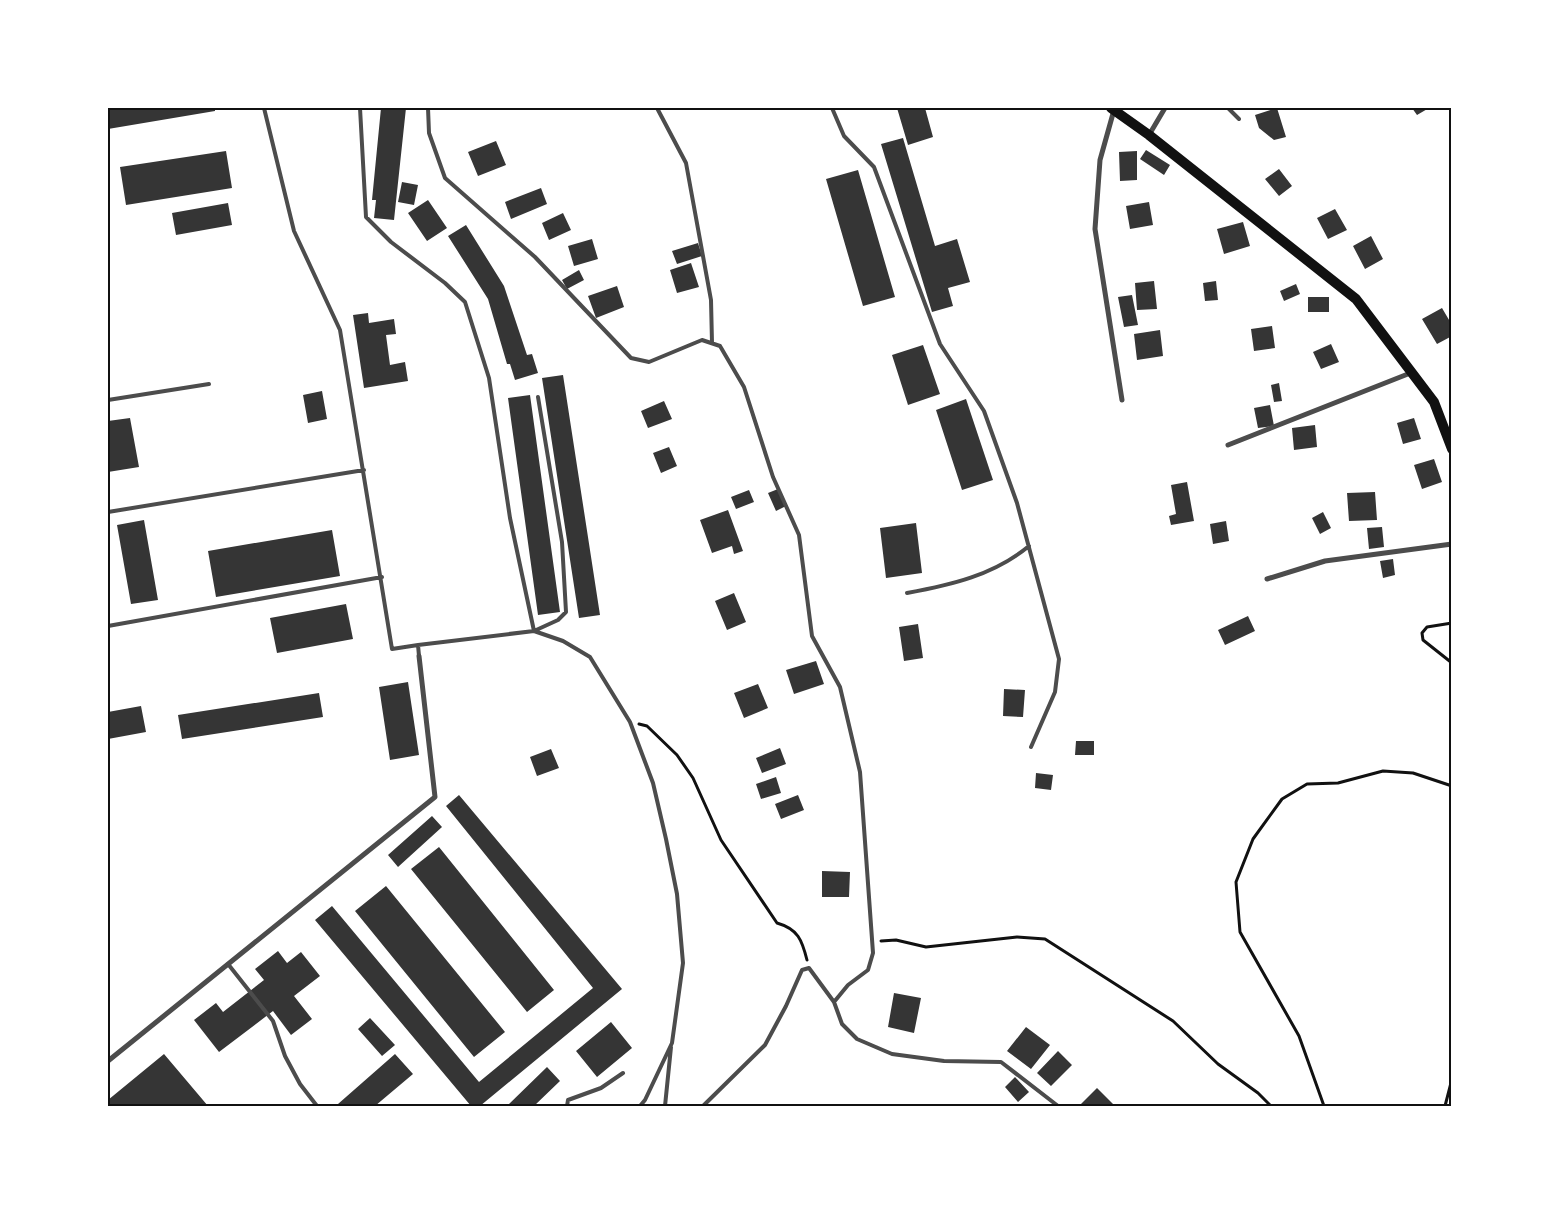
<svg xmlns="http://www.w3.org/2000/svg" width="1559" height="1214" viewBox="0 0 1559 1214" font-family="'Fira Sans',sans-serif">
  <rect width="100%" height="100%" fill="#fff"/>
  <path fill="#353535" d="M108 108H215V111L108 129Z
    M381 108H406L394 220 374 218 376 200H372Z
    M897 108H925L933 137 908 145Z
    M1277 108 1286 137 1274 140 1259 128 1255 115Z
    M1412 108H1429L1417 115Z
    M903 138 935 246 957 239 970 282 948 288 953 306 932 312 881 144Z
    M496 141 506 165 478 176 468 152Z
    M1146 150 1170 165 1164 175 1140 159Z
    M226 151 232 188 126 205 120 167Z
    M1137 151V180L1120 181 1119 152Z
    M1279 169 1292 186 1279 196 1265 179Z
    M858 170 895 297 863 306 826 179Z
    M402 182 418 185 414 205 398 202Z
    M541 188 547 204 511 219 505 202Z
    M428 200 447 228 427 241 408 213Z
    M1149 202 1153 225 1130 229 1126 206Z
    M228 203 232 225 176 235 172 213Z
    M1335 209 1347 230 1328 239 1317 218Z
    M563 213 571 230 549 240 542 223Z
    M1243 222 1250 246 1224 254 1217 229Z
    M466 225 504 286 527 355 532 354 538 373 515 380 510 364H507L488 299 448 236Z
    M1371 236 1383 259 1365 269 1353 246Z
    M592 239 598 259 574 266 568 246Z
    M698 243 702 256 677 264 672 251Z
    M691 263 699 287 677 293 670 270Z
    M579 270 584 280 567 289 562 280Z
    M1154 281 1157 309 1137 310 1135 283Z
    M1216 281 1218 300 1205 301 1203 283Z
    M1296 284 1300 294 1284 301 1280 291Z
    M617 286 624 307 596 318 588 296Z
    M1132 295 1138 325 1124 327 1118 297Z
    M1308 297H1329V312H1308Z
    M1442 308 1452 325V336L1437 344 1422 319Z
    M368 313 369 323 394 319 396 334 386 335 390 365 405 362 408 381 364 388 353 315Z
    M1272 326 1275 348 1254 351 1251 329Z
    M1160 330 1163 356 1137 360 1134 334Z
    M1331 344 1339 362 1321 369 1313 352Z
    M923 345 940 394 908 405 892 355Z
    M563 375 600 615 579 618 542 378Z
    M1279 383 1282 401 1274 402 1271 385Z
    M322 391 327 419 308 423 303 395Z
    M530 395 560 612 538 615 508 398Z
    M966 399 993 480 962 490 936 410Z
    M664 401 672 419 648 428 641 411Z
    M1270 405 1274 426 1258 428 1254 408Z
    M130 418 139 467 108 472V421Z
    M1414 418 1421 439 1403 444 1397 423Z
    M1315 425 1317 447 1294 450 1292 428Z
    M669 447 677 466 661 473 653 453Z
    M1434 459 1442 482 1422 489 1414 465Z
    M1187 482 1194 521 1171 525 1169 516 1176 514 1171 485Z
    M778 489 786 506 776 511 768 493Z
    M749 490 754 502 736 509 731 497Z
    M1375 492 1377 520 1349 521 1347 493Z
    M728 510 743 551 734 554 732 546 712 553 700 520Z
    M1323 512 1331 528 1320 534 1312 518Z
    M144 520 158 600 131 604 117 525Z
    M1226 521 1229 541 1213 544 1210 524Z
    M916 523 922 573 886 578 880 528Z
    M1382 527 1384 547 1369 549 1367 528Z
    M332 530 340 576 216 597 208 551Z
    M1393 559 1395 575 1383 578 1380 561Z
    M734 593 746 622 727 630 715 601Z
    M346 604 353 639 277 653 270 618Z
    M1248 616 1255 631 1225 645 1218 630Z
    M918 624 923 658 904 661 899 627Z
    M816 661 824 684 794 694 786 670Z
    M408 682 419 755 390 760 379 687Z
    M758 684 768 708 744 718 734 693Z
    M1004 689 1025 690 1023 717 1003 716Z
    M319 693 323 717 182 739 178 715Z
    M141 706 146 732 108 739V712Z
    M1076 741H1094V755H1075Z
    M780 748 786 764 762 773 756 758Z
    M551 749 559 768 537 776 530 757Z
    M1036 773 1053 775 1051 790 1035 788Z
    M776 777 781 793 761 799 756 784Z
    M459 795 622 989 480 1106H471L315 920 332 906 479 1082 593 988 446 806Z
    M798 795 804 810 781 819 775 804Z
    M432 816 442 827 398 867 388 855Z
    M439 847 554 990 527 1012 411 869Z
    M822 871 850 872 849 897H822Z
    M386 886 505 1032 474 1057 355 911Z
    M278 951 287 963 301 952 320 976 294 996 312 1019 291 1035 273 1011 219 1052 194 1020 216 1003 223 1012 264 980 255 969Z
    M894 993 921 998 914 1033 888 1027Z
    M370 1018 395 1045 382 1056 358 1029Z
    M611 1022 632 1048 597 1077 576 1051Z
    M1026 1027 1050 1045 1031 1069 1007 1051Z
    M1058 1051 1072 1065 1051 1086 1037 1073Z
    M164 1054 208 1106H108V1100Z
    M395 1054 413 1074 375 1106H341L338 1104Z
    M547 1067 560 1081 534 1106H507Z
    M1015 1077 1029 1092 1018 1102 1005 1087Z
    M1097 1088 1115 1106H1079Z"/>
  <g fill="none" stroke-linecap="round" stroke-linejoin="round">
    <path stroke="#111" stroke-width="3" d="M1452 623 1427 627 1422 633 1423 640 1452 663
      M639 724 647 726 677 755 693 778 721 840 777 923C798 929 802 940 807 960
      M881 941 896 940 926 947 1017 937 1045 939 1173 1021 1218 1064 1258 1093 1271 1106
      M1324 1106 1299 1036 1240 932 1236 882 1253 839 1282 799 1307 784 1338 783 1383 771 1413 773 1452 786
      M1445 1106 1452 1079"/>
    <path stroke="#4c4c4c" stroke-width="4" d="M264 108 294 231 340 330 392 649 418 645
      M360 108 366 217 391 242 445 283 465 302 489 378 510 518 534 631 558 620 566 612 562 542 538 397
      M428 108 429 133 445 178 535 257 631 358 649 362 702 340 720 346 744 387 773 477 799 535 812 636 840 687 860 772 873 953 868 970 848 985 834 1002
      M657 108 686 163 711 300 712 343
      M832 108 844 136 874 167 940 344 984 411 1017 503 1059 659 1055 692 1031 747
      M1228 108 1239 119
      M108 400 209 384
      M108 512 364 470
      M907 593C951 585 994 575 1029 546
      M108 626 382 577
      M419 656 418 645 534 631 563 641 590 657 630 722 653 783 666 839 677 894 683 963 672 1043 645 1100 640 1106
      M228 964 273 1021 285 1056 300 1084 317 1106
      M567 1106 568 1100 601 1088 623 1073
      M665 1106 671 1047
      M703 1106 765 1045 786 1006 802 970 809 968 834 1002 842 1024 857 1039 892 1054 944 1061 1001 1062 1058 1106"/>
    <path stroke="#4c4c4c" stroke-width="5" d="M1114 110 1100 160 1095 229 1122 400
      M1149 135 1165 108
      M1228 445 1413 372
      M1267 579 1325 561 1452 544
      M108 1061 435 797 419 656"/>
    <path stroke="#111" stroke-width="10" d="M1111 108 1149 135 1356 299 1434 402 1452 449"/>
  </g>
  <rect width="1559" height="1214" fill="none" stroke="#ffffff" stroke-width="218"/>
  <rect x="109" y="109" width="1341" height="996" fill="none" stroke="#111" stroke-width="2"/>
</svg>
